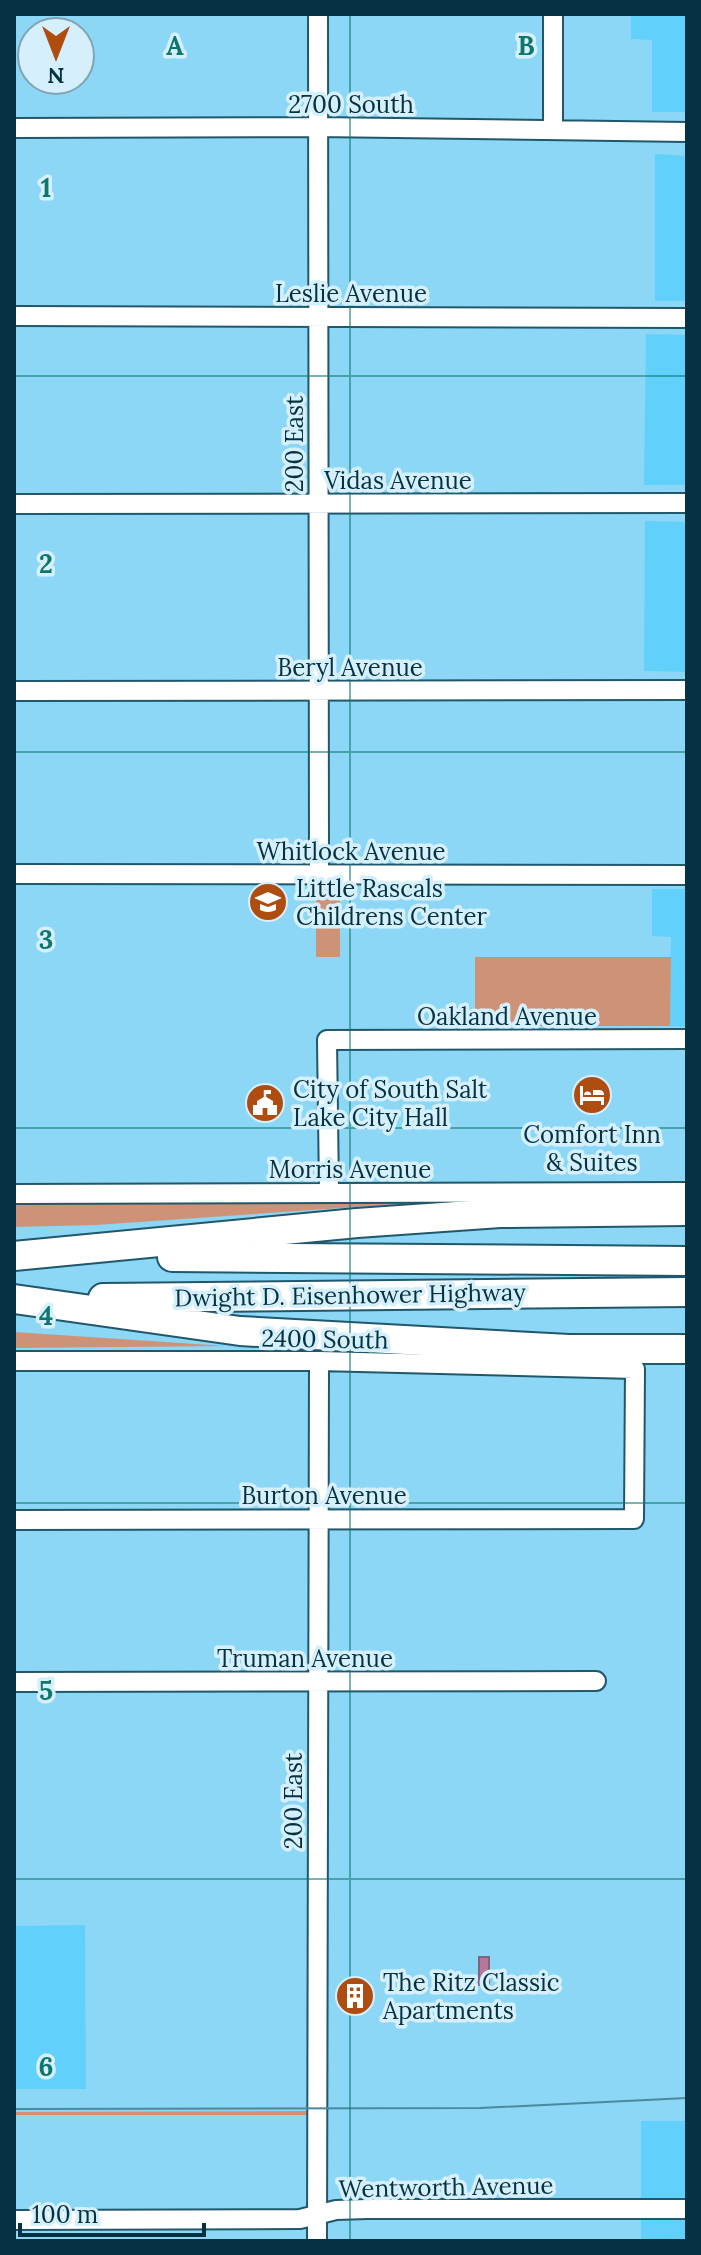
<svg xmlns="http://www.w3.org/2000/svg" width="701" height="2255" viewBox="0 0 701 2255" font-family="Lora,serif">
  <rect width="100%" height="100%" fill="#8bd7f5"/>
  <path fill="#61d1fb" d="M631 14H687V112H652V40L631 39Z
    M655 154 687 156V301H655Z
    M646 334 687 335V485H644Z
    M645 521 687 522V672L644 671Z
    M652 889H687V1027L670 1026 671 937 652 936Z
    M85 1925 86 2089H14V1926Z
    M641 2121H687V2241H641Z"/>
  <path fill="#ce9377" d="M316 888H340V957H316Z
    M475 957H671L670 1026H475Z
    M427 1202 96 1225 14 1227V1203Z
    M14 1332 226 1346 14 1348Z
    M309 2111V2115H14V2112Z"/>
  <path fill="#b47899" stroke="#7f637f" stroke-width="2" d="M479 1957H489V1985H479Z"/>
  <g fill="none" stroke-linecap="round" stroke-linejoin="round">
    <g stroke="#21576a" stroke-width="22">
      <path id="minor" d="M318 14 319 875
        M553 14V129
        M14 128 318 127 687 132
        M14 316 687 318
        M14 504 687 503
        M14 691 687 690
        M14 874 687 875
        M329 1191 327 1040 687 1039
        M14 1194 687 1192
        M14 1361H319L635 1369 634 1519 14 1520
        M14 1682 596 1681
        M14 2220 300 2219 336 2210 367 2209H687
        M317 2241 319 1361"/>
    </g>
    <g stroke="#21576a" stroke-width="32">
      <path id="highway" d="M14 1256 357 1223 500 1213 687 1211
        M172 1257 687 1261
        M103 1298 687 1292
        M14 1299 240 1331 569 1349H687"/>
    </g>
    <use href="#minor" stroke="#fff" stroke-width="18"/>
    <use href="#highway" stroke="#fff" stroke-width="28"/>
    <path stroke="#4b89a1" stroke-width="2" d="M14 2109 480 2108 687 2098"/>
  </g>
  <path fill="none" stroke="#0f766e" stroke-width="2" stroke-opacity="0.55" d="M350 14V2241M14 376H687M14 752H687M14 1128H687M14 1503H687M14 1879H687"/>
  <defs>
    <g id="school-disc" transform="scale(2)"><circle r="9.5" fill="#af4d11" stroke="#d5f0fc"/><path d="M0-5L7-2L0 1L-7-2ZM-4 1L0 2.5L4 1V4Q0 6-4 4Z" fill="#fff"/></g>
    <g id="hotel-disc" transform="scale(2)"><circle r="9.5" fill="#af4d11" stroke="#d5f0fc"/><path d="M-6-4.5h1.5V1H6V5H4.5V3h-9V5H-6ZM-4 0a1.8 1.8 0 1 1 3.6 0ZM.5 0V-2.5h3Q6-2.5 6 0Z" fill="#fff"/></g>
    <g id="civic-disc" transform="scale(2)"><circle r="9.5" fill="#af4d11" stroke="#d5f0fc"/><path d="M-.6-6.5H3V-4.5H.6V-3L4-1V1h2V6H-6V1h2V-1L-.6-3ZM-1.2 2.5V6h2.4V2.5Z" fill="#fff"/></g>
    <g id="building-disc" transform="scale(2)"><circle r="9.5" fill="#af4d11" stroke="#d5f0fc"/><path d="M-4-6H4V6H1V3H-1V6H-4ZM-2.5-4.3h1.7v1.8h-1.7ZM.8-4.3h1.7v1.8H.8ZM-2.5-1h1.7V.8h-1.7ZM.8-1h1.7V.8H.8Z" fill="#fff"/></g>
  </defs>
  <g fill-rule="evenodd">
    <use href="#school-disc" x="268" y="902"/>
    <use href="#hotel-disc" x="592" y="1095"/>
    <use href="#civic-disc" x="265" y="1103"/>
    <use href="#building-disc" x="355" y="1996"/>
  </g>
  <g text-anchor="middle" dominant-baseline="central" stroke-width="7" stroke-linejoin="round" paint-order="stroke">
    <g font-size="24" fill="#043242" stroke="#d5f0fc">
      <text x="351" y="104">2700 South</text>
      <text x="351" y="293">Leslie Avenue</text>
      <text transform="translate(294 444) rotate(-90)">200 East</text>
      <text x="398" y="480">Vidas Avenue</text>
      <text x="350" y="667">Beryl Avenue</text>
      <text x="351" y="851">Whitlock Avenue</text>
      <text x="507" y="1016">Oakland Avenue</text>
      <text x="350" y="1169">Morris Avenue</text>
      <text transform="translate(350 1295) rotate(-1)">Dwight D. Eisenhower Highway</text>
      <text transform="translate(325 1339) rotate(1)">2400 South</text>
      <text x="324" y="1495">Burton Avenue</text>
      <text x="305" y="1658">Truman Avenue</text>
      <text transform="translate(293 1801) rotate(-90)">200 East</text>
      <text transform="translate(446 2187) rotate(-1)">Wentworth Avenue</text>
    </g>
    <g font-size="24" fill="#043242" stroke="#d5f0fc" text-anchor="start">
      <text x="296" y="888">Little Rascals<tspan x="296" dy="28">Childrens Center</tspan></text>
      <text x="293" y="1089">City of South Salt<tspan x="293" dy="28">Lake City Hall</tspan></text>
      <text x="592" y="1134" text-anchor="middle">Comfort Inn<tspan x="592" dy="28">&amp; Suites</tspan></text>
      <text x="383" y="1982">The Ritz Classic<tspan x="383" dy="28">Apartments</tspan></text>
    </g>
  </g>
  <g font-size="26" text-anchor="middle" font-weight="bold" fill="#0f766e" stroke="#d5f0fc" stroke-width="7" stroke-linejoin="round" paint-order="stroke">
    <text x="175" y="55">A</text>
    <text x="526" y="55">B</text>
    <text x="46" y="197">1</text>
    <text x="46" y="573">2</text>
    <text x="46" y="949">3</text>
    <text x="46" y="1325">4</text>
    <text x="46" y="1700">5</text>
    <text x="46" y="2076">6</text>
  </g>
  <rect width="701" height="2255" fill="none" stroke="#043242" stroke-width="32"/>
  <g transform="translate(56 56) rotate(180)"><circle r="38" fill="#d5f0fc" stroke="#81a4b2" stroke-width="2"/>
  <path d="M0-6L14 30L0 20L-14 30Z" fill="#af4d11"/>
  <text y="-12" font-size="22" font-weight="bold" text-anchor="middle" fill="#043242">N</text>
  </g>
  <path d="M20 2223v12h184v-12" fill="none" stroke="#043242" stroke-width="4"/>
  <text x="32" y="2223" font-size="24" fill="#043242" stroke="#d5f0fc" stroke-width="6" paint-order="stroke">100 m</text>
</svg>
